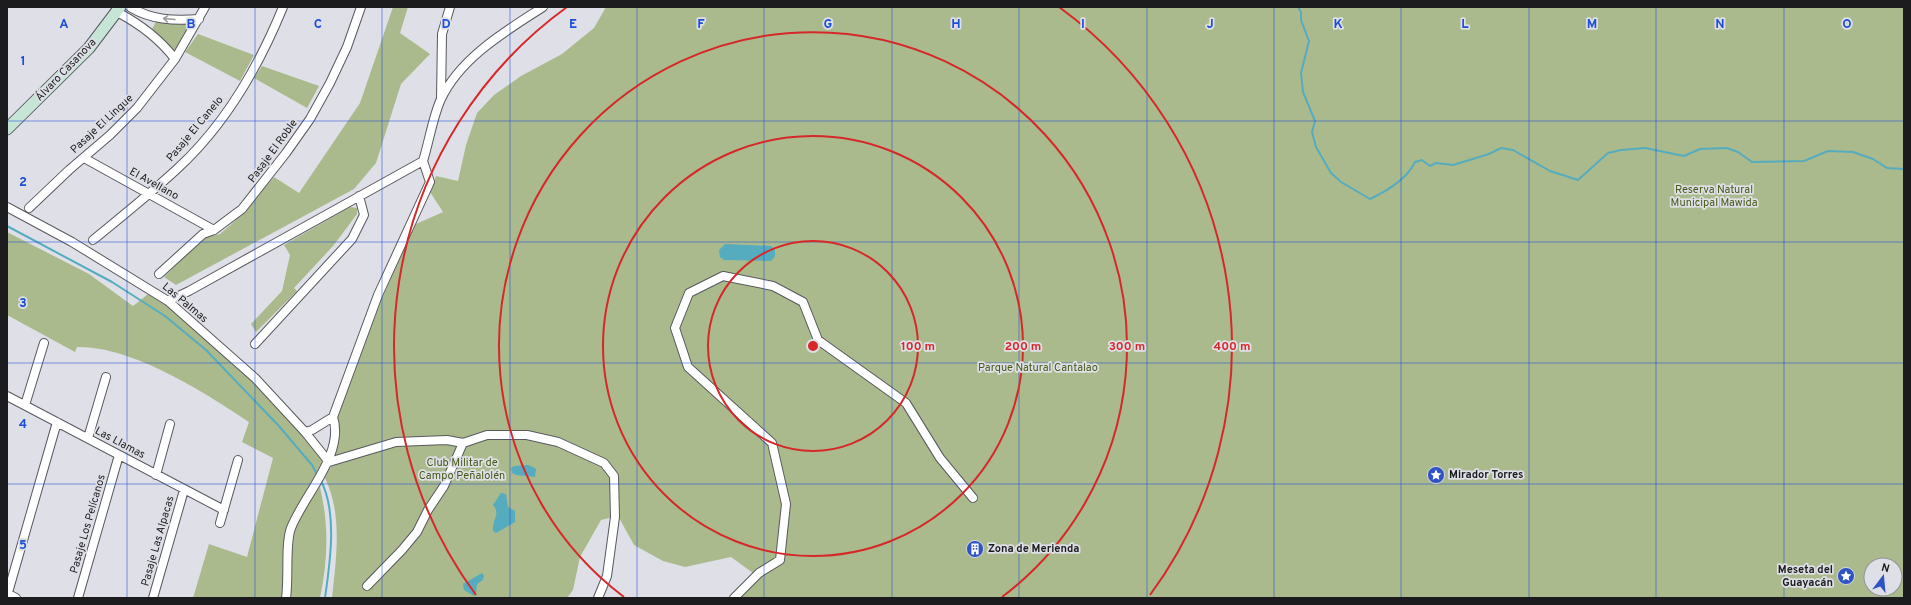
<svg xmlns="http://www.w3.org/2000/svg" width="1911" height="605" viewBox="0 0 1911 605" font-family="Overpass,sans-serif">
  <rect width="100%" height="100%" fill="#dfe0e7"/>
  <path fill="#aaba8d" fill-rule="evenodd" d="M393 7H408L400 33 430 54 401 84 376 163 354 189 176 285 164 277 203 238 220 234 235 221 274 177 299 193 360 103Z
    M606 7H1904V598H728L753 573 731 557 685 567 663 561 634 545 618 516 601 520 580 557 573 590 567 598H332C336 559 343 515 325 478L320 487C329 525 328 560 320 598H193L209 544 247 557 273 458 242 442 249 422C204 392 132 346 77 347L75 352 7 315V232L89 274 133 306 152 291 219 347 301 429 331 468 338 416 382 298 416 224 443 212 430 192 436 176 458 181 466 145 477 113 494 95 521 76 562 54 594 28ZM1871 565H1895V589H1871Z
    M156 22 192 23 175 53 152 29Z
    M198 34 254 55 240 81 185 52Z
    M262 66 319 86 307 108 254 78Z
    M350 207 357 208V214L334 245 294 288 297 291 256 332 251 324 282 291 290 255 284 245Z"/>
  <path fill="#56acbf" d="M725 244 771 246 775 250V256L771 261 724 260 720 257 719 250Z
    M529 465 536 469 535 477 516 475 512 473 511 468 514 466Z
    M501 493 506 494 508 507 515 511V522L496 533 493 531C492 519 501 514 493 505Z
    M482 573 484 576 483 580 477 584 476 594 474 596 464 590 463 584Z"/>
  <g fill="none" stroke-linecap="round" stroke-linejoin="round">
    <path stroke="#56acbf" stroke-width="2" d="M1298 7 1301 12V20L1309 41 1301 73 1303 92 1315 121 1312 132 1316 147 1331 173 1341 182 1370 199C1387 191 1407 179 1415 162L1422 160 1430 166 1436 163 1453 165 1489 154 1501 148 1513 150 1550 171 1578 180 1608 153 1621 150 1645 148 1684 156 1700 149 1727 148 1738 152 1752 162 1804 161 1828 151 1853 152 1873 159 1887 168 1904 169
      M7 226 112 282 165 316 206 350 278 425 312 465 318 476
      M320 479C338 511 330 563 325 598"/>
    <g stroke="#58595f" stroke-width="10">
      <path id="street" d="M130 7C151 20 174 21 199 19
        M117 12C140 24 159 38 175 59
        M441 99 442 34 450 7
        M84 158 214 230
        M7 207 72 242 168 301 255 378 305 432 329 462
        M29 208 69 170 110 135 137 108 175 59 205 7
        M93 240C121 217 150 194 177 169 224 126 259 66 283 7
        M159 274 203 234 214 230 242 209 286 153 310 119 330 83 347 47 361 7
        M168 301 189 291 423 161C429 142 433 116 441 99 461 57 506 31 543 7
        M255 344 352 239 364 215 359 196
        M7 396 224 510
        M25 405 44 343
        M305 432 312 430 333 417 378 295 430 182 423 161
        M88 438 106 377
        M329 462 396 442 447 440 463 443 487 435H527L558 442 604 463 614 476 615 517 607 576 598 598
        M156 475 170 424
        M220 523 238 460
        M367 586 402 550 417 532 428 510 444 486 463 443
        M7 593 16 598
        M7 596 57 422
        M78 598 119 455
        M153 598 184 490
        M286 598C289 579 285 543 291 528 304 495 345 454 333 417
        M734 598 759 573 780 560 786 504 772 443 688 367 675 328 689 293 723 276 773 286 803 302 818 340 906 403 940 458 973 498"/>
    </g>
    <g stroke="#58595f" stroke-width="13">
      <path id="secondary" d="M7 129 89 48 120 7"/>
    </g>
    <use href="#street" stroke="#fff" stroke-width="8"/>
    <use href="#secondary" stroke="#c7e5d7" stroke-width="11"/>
  </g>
  <defs><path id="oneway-shaft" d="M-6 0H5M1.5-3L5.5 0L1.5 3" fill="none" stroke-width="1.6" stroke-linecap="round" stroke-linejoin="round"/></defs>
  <use stroke="#99999a" href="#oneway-shaft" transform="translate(169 19) rotate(-175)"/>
  <path fill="none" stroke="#1d4ed8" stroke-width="1" stroke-opacity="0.55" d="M127 7V598M255 7V598M382 7V598M510 7V598M637 7V598M764 7V598M892 7V598M1019 7V598M1147 7V598M1274 7V598M1401 7V598M1529 7V598M1656 7V598M1784 7V598M7 121H1904M7 242H1904M7 363H1904M7 484H1904"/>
  <g fill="none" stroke="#d62828" stroke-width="2">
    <circle cx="813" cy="346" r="105"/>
    <circle cx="813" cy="346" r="210"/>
    <path d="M624 597A314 314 0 1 1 1002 597"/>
    <path d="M476 595A419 419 0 0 1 567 7M1059 7A419 419 0 0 1 1150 595"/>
  </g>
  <defs>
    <g id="sight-disc" transform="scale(0.9)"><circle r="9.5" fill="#3053c3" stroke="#dfe0e7"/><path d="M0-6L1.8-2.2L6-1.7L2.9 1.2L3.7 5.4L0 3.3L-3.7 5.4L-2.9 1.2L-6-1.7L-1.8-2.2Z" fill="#fff"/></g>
    <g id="building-disc" transform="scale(0.9)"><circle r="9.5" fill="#3053c3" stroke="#dfe0e7"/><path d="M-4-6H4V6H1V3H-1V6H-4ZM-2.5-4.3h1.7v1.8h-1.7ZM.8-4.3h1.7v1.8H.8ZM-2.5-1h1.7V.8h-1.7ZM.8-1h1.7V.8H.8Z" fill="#fff"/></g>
  </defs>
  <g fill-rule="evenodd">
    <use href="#sight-disc" x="1436" y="475"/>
    <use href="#building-disc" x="975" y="549"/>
    <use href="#sight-disc" x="1846" y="576"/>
  </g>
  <g text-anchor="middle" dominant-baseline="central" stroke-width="3.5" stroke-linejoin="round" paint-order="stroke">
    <g font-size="11" fill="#1c1c1f" stroke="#dfe0e7">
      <text transform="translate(66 70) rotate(-46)">Álvaro Casanova</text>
      <text transform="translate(102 124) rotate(-43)">Pasaje El Lingue</text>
      <text transform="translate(195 129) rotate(-50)">Pasaje El Canelo</text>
      <text transform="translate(273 151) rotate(-54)">Pasaje El Roble</text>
      <text transform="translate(154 184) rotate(29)">El Avellano</text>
      <text transform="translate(185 303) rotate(40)">Las Palmas</text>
      <text transform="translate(120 443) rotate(28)">Las Llamas</text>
      <text transform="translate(88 524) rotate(-74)">Pasaje Los Pelícanos</text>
      <text transform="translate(158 541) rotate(-74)">Pasaje Las Alpacas</text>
    </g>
    <g font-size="11" fill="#465916" stroke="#dfe0e7">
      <text x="1714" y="190">Reserva Natural<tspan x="1714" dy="13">Municipal Mawida</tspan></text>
      <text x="1038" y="368">Parque Natural Cantalao</text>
      <text x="462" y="463">Club Militar de<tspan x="462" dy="13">Campo Peñalolén</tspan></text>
    </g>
    <g font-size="11" font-weight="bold" fill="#1c1c1f" stroke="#dfe0e7" text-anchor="start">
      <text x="1449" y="475">Mirador Torres</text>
      <text x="988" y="549">Zona de Merienda</text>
      <text x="1833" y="570" text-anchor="end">Meseta del<tspan x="1833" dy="13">Guayacán</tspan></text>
    </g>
  </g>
  <g font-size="13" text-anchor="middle" font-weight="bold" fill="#1d4ed8" stroke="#dfe0e7" stroke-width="3.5" stroke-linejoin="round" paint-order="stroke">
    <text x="64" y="28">A</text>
    <text x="191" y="28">B</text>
    <text x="318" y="28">C</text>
    <text x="446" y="28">D</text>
    <text x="573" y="28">E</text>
    <text x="701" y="28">F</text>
    <text x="828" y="28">G</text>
    <text x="956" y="28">H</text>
    <text x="1083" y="28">I</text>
    <text x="1210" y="28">J</text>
    <text x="1338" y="28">K</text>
    <text x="1465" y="28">L</text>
    <text x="1592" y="28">M</text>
    <text x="1720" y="28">N</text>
    <text x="1847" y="28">O</text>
    <text x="23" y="65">1</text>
    <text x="23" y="186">2</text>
    <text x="23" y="307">3</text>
    <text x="23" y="428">4</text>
    <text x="23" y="549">5</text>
  </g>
  <circle cx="813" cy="346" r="6" fill="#d62828" stroke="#dfe0e7" stroke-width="2"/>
  <g font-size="12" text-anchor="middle" font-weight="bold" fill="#d62828" stroke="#dfe0e7" stroke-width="3.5" stroke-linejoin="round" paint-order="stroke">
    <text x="918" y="350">100 m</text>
    <text x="1023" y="350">200 m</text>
    <text x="1127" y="350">300 m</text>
    <text x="1232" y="350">400 m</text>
  </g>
  <rect width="1911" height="605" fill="none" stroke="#1c1c1f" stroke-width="16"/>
  <g transform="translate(1883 577) rotate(16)"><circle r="19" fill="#dfe0e7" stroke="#919297"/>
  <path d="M0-3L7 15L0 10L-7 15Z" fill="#3053c3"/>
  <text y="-6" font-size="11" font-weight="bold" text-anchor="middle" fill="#1c1c1f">N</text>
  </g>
</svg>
